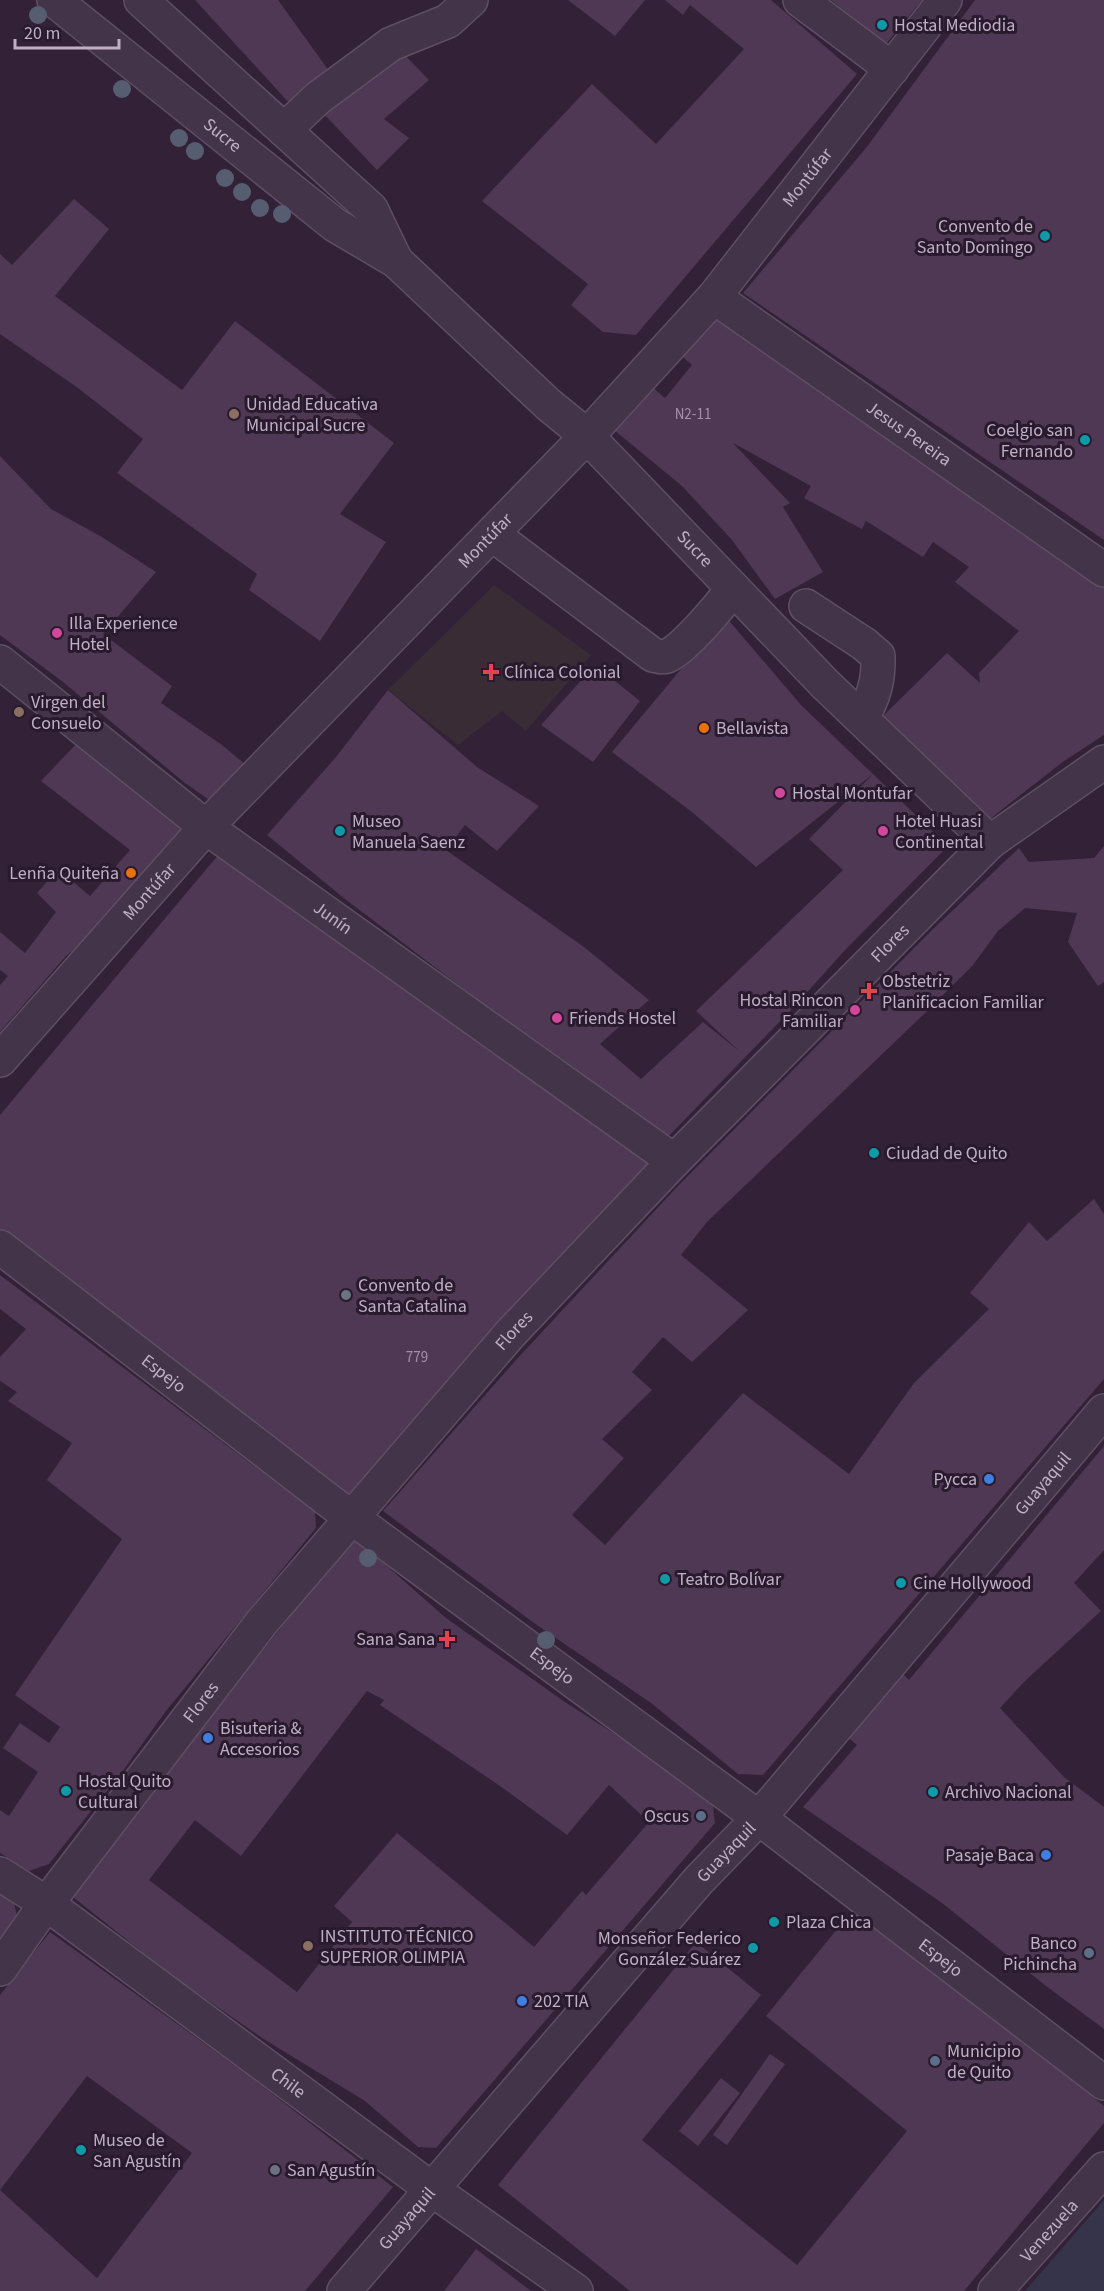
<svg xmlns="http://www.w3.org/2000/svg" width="1104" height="2291" viewBox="0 0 1104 2291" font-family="'Source Sans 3',sans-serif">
  <rect width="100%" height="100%" fill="#332138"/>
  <path fill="#3a2c35" d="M494 585 591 655 526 731 502 711 458 745 388 690Z"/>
  <path fill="#35344a" d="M1104 2200V2291H1025Z"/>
  <path fill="#4e3854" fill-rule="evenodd" d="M195 0H278L332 75 291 105Z
    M568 0H645L615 36Z
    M665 0H771L857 74 636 335 603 332 571 305 588 284 482 201 592 84 656 144 744 49 690 5 683 15Z
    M831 0H922L886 44Z
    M975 0H1104V540L743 293 866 148Z
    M398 48 429 80 384 119 409 138 377 170 319 109Z
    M74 199 109 229 55 296 182 390 235 321 394 443 340 514 386 542 320 641 249 590 257 574 117 473 143 439 78 388 0 334V254L12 265Z
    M714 315 909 455 1104 581V735L1064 761 990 819 883 716 947 653 980 683 979 673 1019 631 955 582 969 567 933 542 923 557 866 521 862 529 804 498 811 486 733 443 790 503 783 507 823 572 775 599 732 540 682 486 614 430 651 386 665 398 692 365 678 353Z
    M0 456 51 509 102 537 156 572 103 634 172 686 161 703 222 745 252 770 215 804 185 783 63 682 0 635Z
    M725 616 801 705 873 774 756 867 692 812 612 752Z
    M595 665 640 701 593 762 541 725Z
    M388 690 477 767 539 806 497 851 465 825 446 850 584 947 649 1000 600 1044 641 1079 703 1022 739 1051 696 1011 843 870 809 839 873 774 948 846 847 948 791 1010 664 1141 345 899 267 835 336 757Z
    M77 743 189 828 115 917 66 956 0 1032V985L8 976 0 970V932L25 953 56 912 37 893 58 869 90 896 130 850 41 781Z
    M1104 846V982L1098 986 1068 942 1077 913 1025 908 998 931 973 965 923 1015 707 1222 681 1255 748 1310 692 1362 663 1337 632 1372 652 1390 602 1439 624 1458 572 1515 605 1545 743 1393 849 1474 914 1383 989 1309 970 1293 1029 1222 1047 1241 1094 1199 1104 1214V1379L763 1775 738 1774 651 1703 534 1623 383 1511 515 1361 676 1188 933 929 1019 848 1029 862 1094 858Z
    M219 854 656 1162 354 1500 0 1230V1115Z
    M0 1275 315 1512 316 1528 166 1711 122 1772 49 1864 29 1871 0 1853V1810L9 1816 38 1772 3 1748 20 1723 49 1743 60 1727 15 1695 122 1539 47 1480 72 1443 8 1401 17 1392 0 1381V1357L26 1329 0 1309Z
    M1104 1446V1550L1074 1583 1101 1611 1026 1680 1000 1708 1064 1777 1104 1807V2029L1046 1986 942 1903 803 1807 857 1745 844 1734 899 1670 909 1680Z
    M354 1537 446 1618 565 1702 638 1749 713 1806 715 1823 436 2148 418 2147 365 2101 262 2038 167 1972 68 1893ZM367 1691 384 1700 380 1705 500 1786 567 1835 609 1785 649 1822 586 1895 582 1891 534 1947 397 1833 334 1906 352 1922 297 1992 149 1880 195 1820 241 1856Z
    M0 1894 14 1903 18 1920 0 1945Z
    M856 1906 1104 2106V2123L964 2291H630L498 2185 696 1942 761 1995 642 2140 797 2265 907 2131 766 2016Z
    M50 1932 248 2075 393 2187 305 2291H0V1995ZM87 2076 192 2153 97 2278 0 2190Z
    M770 2054 785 2064 727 2145 713 2135Z
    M721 2078 740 2093 698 2146 679 2131Z
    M476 2249 531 2291H444Z"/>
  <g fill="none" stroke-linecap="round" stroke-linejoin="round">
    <g stroke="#5f4f63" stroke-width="36">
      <g id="minor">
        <path id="s1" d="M54 0 335 225 396 261 549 405 587 436 825 684 990 842"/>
        <path d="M141 0 371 209 396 261"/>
        <path d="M800 0 892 69"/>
        <path d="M284 130 318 98 391 44 448 21 471 0"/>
        <path id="s2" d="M714 297 1104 570"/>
        <path d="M492 534 653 655C658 656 662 658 667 656 684 649 722 604 733 588"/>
        <path d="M806 606 864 644 878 656C879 679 874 699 861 718"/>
        <path id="s3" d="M0 662 210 830 674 1161"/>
        <path id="s4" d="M0 1060 206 827 587 436 714 297 945 0"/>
        <path id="s5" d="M0 1247 328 1500 759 1818 1104 2083"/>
        <path id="s6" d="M0 1874 47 1904 433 2190 576 2291"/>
        <path id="s7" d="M0 1969 38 1915 262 1622 510 1334 674 1161 990 842 1104 762"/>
        <path id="s8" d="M344 2291 699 1880 759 1818 1104 1411"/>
        <path id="s9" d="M995 2291 1104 2169"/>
      </g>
    </g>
    <use href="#minor" stroke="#443449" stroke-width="33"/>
  </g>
  <g fill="#575d71">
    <circle cx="38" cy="15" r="9"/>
    <circle cx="122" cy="89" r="9"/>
    <circle cx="179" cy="138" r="9"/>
    <circle cx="195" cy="151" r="9"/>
    <circle cx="225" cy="178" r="9"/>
    <circle cx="242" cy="192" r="9"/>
    <circle cx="260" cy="208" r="9"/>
    <circle cx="282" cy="214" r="9"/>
    <circle cx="368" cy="1558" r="9"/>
    <circle cx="546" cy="1640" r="9"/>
  </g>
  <g fill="#0f9aa8" stroke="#291a2d" stroke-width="2">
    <circle cx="882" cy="25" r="6"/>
    <circle cx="1045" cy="236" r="6"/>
    <circle cx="1085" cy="440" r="6"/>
    <circle cx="340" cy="831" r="6"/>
    <circle cx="874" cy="1153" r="6"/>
    <circle cx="665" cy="1579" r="6"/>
    <circle cx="901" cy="1583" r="6"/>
    <circle cx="66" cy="1791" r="6"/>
    <circle cx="933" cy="1792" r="6"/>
    <circle cx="774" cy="1922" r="6"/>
    <circle cx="753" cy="1948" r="6"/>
    <circle cx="81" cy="2150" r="6"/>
  </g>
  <g fill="#8d6e63" stroke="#291a2d" stroke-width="2">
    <circle cx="234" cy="414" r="6"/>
    <circle cx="19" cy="712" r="6"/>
    <circle cx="308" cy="1946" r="6"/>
  </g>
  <g fill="#d1479c" stroke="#291a2d" stroke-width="2">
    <circle cx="57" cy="633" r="6"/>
    <circle cx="780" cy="793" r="6"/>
    <circle cx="883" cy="831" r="6"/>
    <circle cx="855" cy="1010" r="6"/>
    <circle cx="557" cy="1018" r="6"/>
  </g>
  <g fill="#e0444e" stroke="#291a2d" stroke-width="2">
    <path d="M488 663h6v6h6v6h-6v6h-6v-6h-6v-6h6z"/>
    <path d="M866 982h6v6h6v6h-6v6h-6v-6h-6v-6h6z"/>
    <path d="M444 1630h6v6h6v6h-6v6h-6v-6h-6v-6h6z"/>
  </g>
  <g fill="#e8710a" stroke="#291a2d" stroke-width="2">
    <circle cx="704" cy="728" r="6"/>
    <circle cx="131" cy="873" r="6"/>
  </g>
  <g fill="#6b7280" stroke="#291a2d" stroke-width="2">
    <circle cx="346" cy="1295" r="6"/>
    <circle cx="275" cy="2170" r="6"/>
  </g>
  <g fill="#3f7fe0" stroke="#291a2d" stroke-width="2">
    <circle cx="989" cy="1479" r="6"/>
    <circle cx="208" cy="1738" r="6"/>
    <circle cx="1046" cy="1855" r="6"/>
    <circle cx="522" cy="2001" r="6"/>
  </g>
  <g fill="#5c6f8a" stroke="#291a2d" stroke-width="2">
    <circle cx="701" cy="1816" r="6"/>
    <circle cx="1089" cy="1953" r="6"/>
    <circle cx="935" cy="2061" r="6"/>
  </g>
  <g text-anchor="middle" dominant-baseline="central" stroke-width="6" stroke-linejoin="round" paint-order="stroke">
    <g font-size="15" fill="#a491a9">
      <text x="693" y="414">N2-11</text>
      <text x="417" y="1357">779</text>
    </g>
    <g font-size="18" fill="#c1afc5" stroke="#291a2d" text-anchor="start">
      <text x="894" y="25">Hostal Mediodia</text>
      <text x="1033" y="226" text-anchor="end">Convento de<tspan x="1033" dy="21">Santo Domingo</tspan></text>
      <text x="246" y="404">Unidad Educativa<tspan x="246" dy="21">Municipal Sucre</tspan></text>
      <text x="1073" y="430" text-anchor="end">Coelgio san<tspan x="1073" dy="21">Fernando</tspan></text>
      <text x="69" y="623">Illa Experience<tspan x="69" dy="21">Hotel</tspan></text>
      <text x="504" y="672">Clínica Colonial</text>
      <text x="31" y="702">Virgen del<tspan x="31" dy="21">Consuelo</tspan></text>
      <text x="716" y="728">Bellavista</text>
      <text x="792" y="793">Hostal Montufar</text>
      <text x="352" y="821">Museo<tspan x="352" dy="21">Manuela Saenz</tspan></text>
      <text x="895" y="821">Hotel Huasi<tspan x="895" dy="21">Continental</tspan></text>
      <text x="119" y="873" text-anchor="end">Lenña Quiteña</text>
      <text x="882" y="981">Obstetriz<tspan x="882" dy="21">Planificacion Familiar</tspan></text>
      <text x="843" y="1000" text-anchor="end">Hostal Rincon<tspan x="843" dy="21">Familiar</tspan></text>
      <text x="569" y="1018">Friends Hostel</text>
      <text x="886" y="1153">Ciudad de Quito</text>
      <text x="358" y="1285">Convento de<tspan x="358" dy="21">Santa Catalina</tspan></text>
      <text x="977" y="1479" text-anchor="end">Pycca</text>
      <text x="677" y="1579">Teatro Bolívar</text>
      <text x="913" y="1583">Cine Hollywood</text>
      <text x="435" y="1639" text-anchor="end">Sana Sana</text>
      <text x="220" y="1728">Bisuteria &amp;<tspan x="220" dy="21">Accesorios</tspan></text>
      <text x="78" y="1781">Hostal Quito<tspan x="78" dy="21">Cultural</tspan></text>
      <text x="945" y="1792">Archivo Nacional</text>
      <text x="689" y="1816" text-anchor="end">Oscus</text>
      <text x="1034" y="1855" text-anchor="end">Pasaje Baca</text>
      <text x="786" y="1922">Plaza Chica</text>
      <text x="320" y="1936">INSTITUTO TÉCNICO<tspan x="320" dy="21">SUPERIOR OLIMPIA</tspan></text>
      <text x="741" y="1938" text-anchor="end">Monseñor Federico<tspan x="741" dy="21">González Suárez</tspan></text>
      <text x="1077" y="1943" text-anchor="end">Banco<tspan x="1077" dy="21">Pichincha</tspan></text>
      <text x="534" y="2001">202 TIA</text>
      <text x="947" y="2051">Municipio<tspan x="947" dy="21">de Quito</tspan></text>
      <text x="93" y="2140">Museo de<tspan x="93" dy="21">San Agustín</tspan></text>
      <text x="287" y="2170">San Agustín</text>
    </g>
    <g font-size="18" fill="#c1afc5" stroke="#291a2d">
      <text stroke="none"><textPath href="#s1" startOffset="216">Sucre</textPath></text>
      <text stroke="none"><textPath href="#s4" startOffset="1197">Montúfar</textPath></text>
      <text stroke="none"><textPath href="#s2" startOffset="238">Jesus Pereira</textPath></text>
      <text stroke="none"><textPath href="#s4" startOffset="711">Montúfar</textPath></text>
      <text stroke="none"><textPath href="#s1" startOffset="846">Sucre</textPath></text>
      <text stroke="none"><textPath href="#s4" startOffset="225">Montúfar</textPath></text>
      <text stroke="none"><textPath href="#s3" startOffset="420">Junín</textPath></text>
      <text stroke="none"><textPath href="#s7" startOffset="1360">Flores</textPath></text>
      <text stroke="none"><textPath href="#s7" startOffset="820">Flores</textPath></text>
      <text stroke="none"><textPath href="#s5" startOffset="207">Espejo</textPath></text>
      <text stroke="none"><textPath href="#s8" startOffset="1068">Guayaquil</textPath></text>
      <text stroke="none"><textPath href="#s5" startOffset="693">Espejo</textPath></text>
      <text stroke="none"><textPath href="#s7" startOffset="334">Flores</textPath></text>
      <text stroke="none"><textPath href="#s8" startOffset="582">Guayaquil</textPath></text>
      <text stroke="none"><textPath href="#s5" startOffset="1179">Espejo</textPath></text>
      <text stroke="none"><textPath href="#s6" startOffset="356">Chile</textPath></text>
      <text stroke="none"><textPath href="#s8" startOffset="96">Guayaquil</textPath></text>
      <text stroke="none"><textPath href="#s9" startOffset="81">Venezuela</textPath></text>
    </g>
  </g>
  <path d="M15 39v9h104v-9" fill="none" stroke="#c1afc5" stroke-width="3"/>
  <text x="24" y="39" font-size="18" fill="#c1afc5" stroke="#291a2d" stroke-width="4.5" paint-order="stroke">20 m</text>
</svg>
